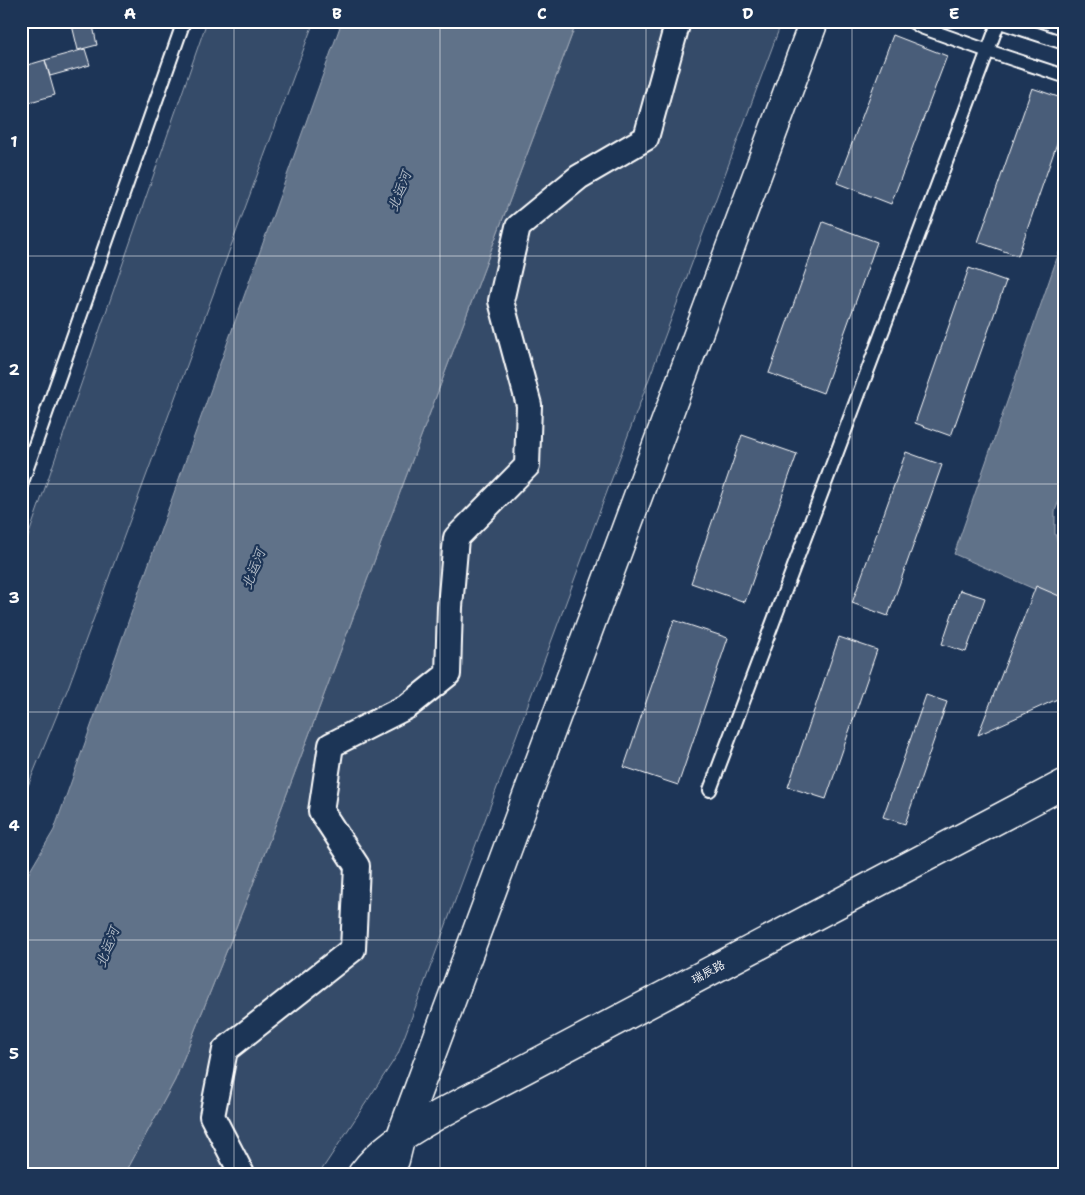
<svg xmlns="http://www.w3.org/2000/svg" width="1085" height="1195" viewBox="0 0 1085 1195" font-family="'Shantell Sans','LXGW WenKai TC',sans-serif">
  <rect width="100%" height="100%" fill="#1d3557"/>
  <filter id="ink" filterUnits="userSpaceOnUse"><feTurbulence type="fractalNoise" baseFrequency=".02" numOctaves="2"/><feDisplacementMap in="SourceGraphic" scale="10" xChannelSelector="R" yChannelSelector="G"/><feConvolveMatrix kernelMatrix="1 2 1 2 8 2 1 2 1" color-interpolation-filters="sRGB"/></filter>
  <g filter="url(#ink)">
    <path fill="#364b69" stroke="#9aa5b4" d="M207 21H314L68 688 21 803V557Z
      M577 21H782L398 1054 319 1174H125L175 1080 250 892Z"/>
    <path fill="#617289" stroke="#a0aab8" d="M342 21H577L250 892 175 1080 125 1174H21V886L54 830Z
      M1064 238V488L1055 511V534L1064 560V602L954 554Z"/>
    <path fill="#4a5d79" stroke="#fff" d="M71 21H92L97 45 78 50Z
      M893 35 947 56 891 204 837 183Z
      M85 49 90 65 50 76 45 60Z
      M45 60 55 95 30 102 21 67Z
      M1032 88 1064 99V123L1018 256 978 242Z
      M823 222 877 242 823 393 769 373Z
      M969 268 1006 281 951 436 915 423Z
      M742 435 797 454 745 602 691 583Z
      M906 452 942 465 888 616 852 603Z
      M1036 586 1064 598V696L978 735Z
      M960 590 985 598 966 652 942 644Z
      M674 620 728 638 678 785 624 767Z
      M839 637 877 650 826 799 788 787Z
      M926 695 947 702 905 824 883 817Z"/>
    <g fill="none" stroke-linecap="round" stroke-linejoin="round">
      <g stroke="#fff" stroke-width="16">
        <path id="service" d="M911 21 921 27 988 51 1064 76
          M997 21 1064 43
          M21 485 184 21
          M710 790 999 21"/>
      </g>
      <g stroke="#fff" stroke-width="28">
        <path id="minor" d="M242 1174 212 1116 225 1050 353 949 357 866 321 811 331 745 408 706 448 674 450 607 456 538 527 466 529 405 501 301 518 227 579 177 646 138 678 21"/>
      </g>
      <g stroke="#fff" stroke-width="31">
        <path id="tertiary" d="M395 1160 401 1136 814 21
          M362 1174C383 1146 409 1132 438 1115L1064 784"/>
      </g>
      <use href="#service" stroke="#1d3557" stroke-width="12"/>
      <use href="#minor" stroke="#1d3557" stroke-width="24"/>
      <use href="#tertiary" stroke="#1d3557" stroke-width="28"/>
    </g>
  </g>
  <path fill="none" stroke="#fff" stroke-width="1" stroke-opacity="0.55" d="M234 21V1174M440 21V1174M646 21V1174M852 21V1174M21 256H1064M21 484H1064M21 712H1064M21 940H1064"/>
  <g text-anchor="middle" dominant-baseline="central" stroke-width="4.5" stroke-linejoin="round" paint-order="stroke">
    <g font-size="12" fill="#fff" stroke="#1d3557">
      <text transform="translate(708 972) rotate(-28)">瑞辰路</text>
    </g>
    <g font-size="14" font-style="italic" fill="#b8c0ca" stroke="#1d3557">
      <text transform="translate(399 191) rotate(-69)">北运河</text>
      <text transform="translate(253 569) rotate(-69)">北运河</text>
      <text transform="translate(107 947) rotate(-69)">北运河</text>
    </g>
  </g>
  <rect width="1085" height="1195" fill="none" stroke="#1d3557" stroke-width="55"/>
  <rect x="28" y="28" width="1030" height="1140" fill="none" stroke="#fff" stroke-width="2"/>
  <g font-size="16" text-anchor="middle" font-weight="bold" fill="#fff">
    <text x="130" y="19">A</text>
    <text x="337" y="19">B</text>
    <text x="542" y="19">C</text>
    <text x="748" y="19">D</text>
    <text x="954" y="19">E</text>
    <text x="14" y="147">1</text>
    <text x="14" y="375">2</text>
    <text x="14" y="603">3</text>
    <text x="14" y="831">4</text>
    <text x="14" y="1059">5</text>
  </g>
</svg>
